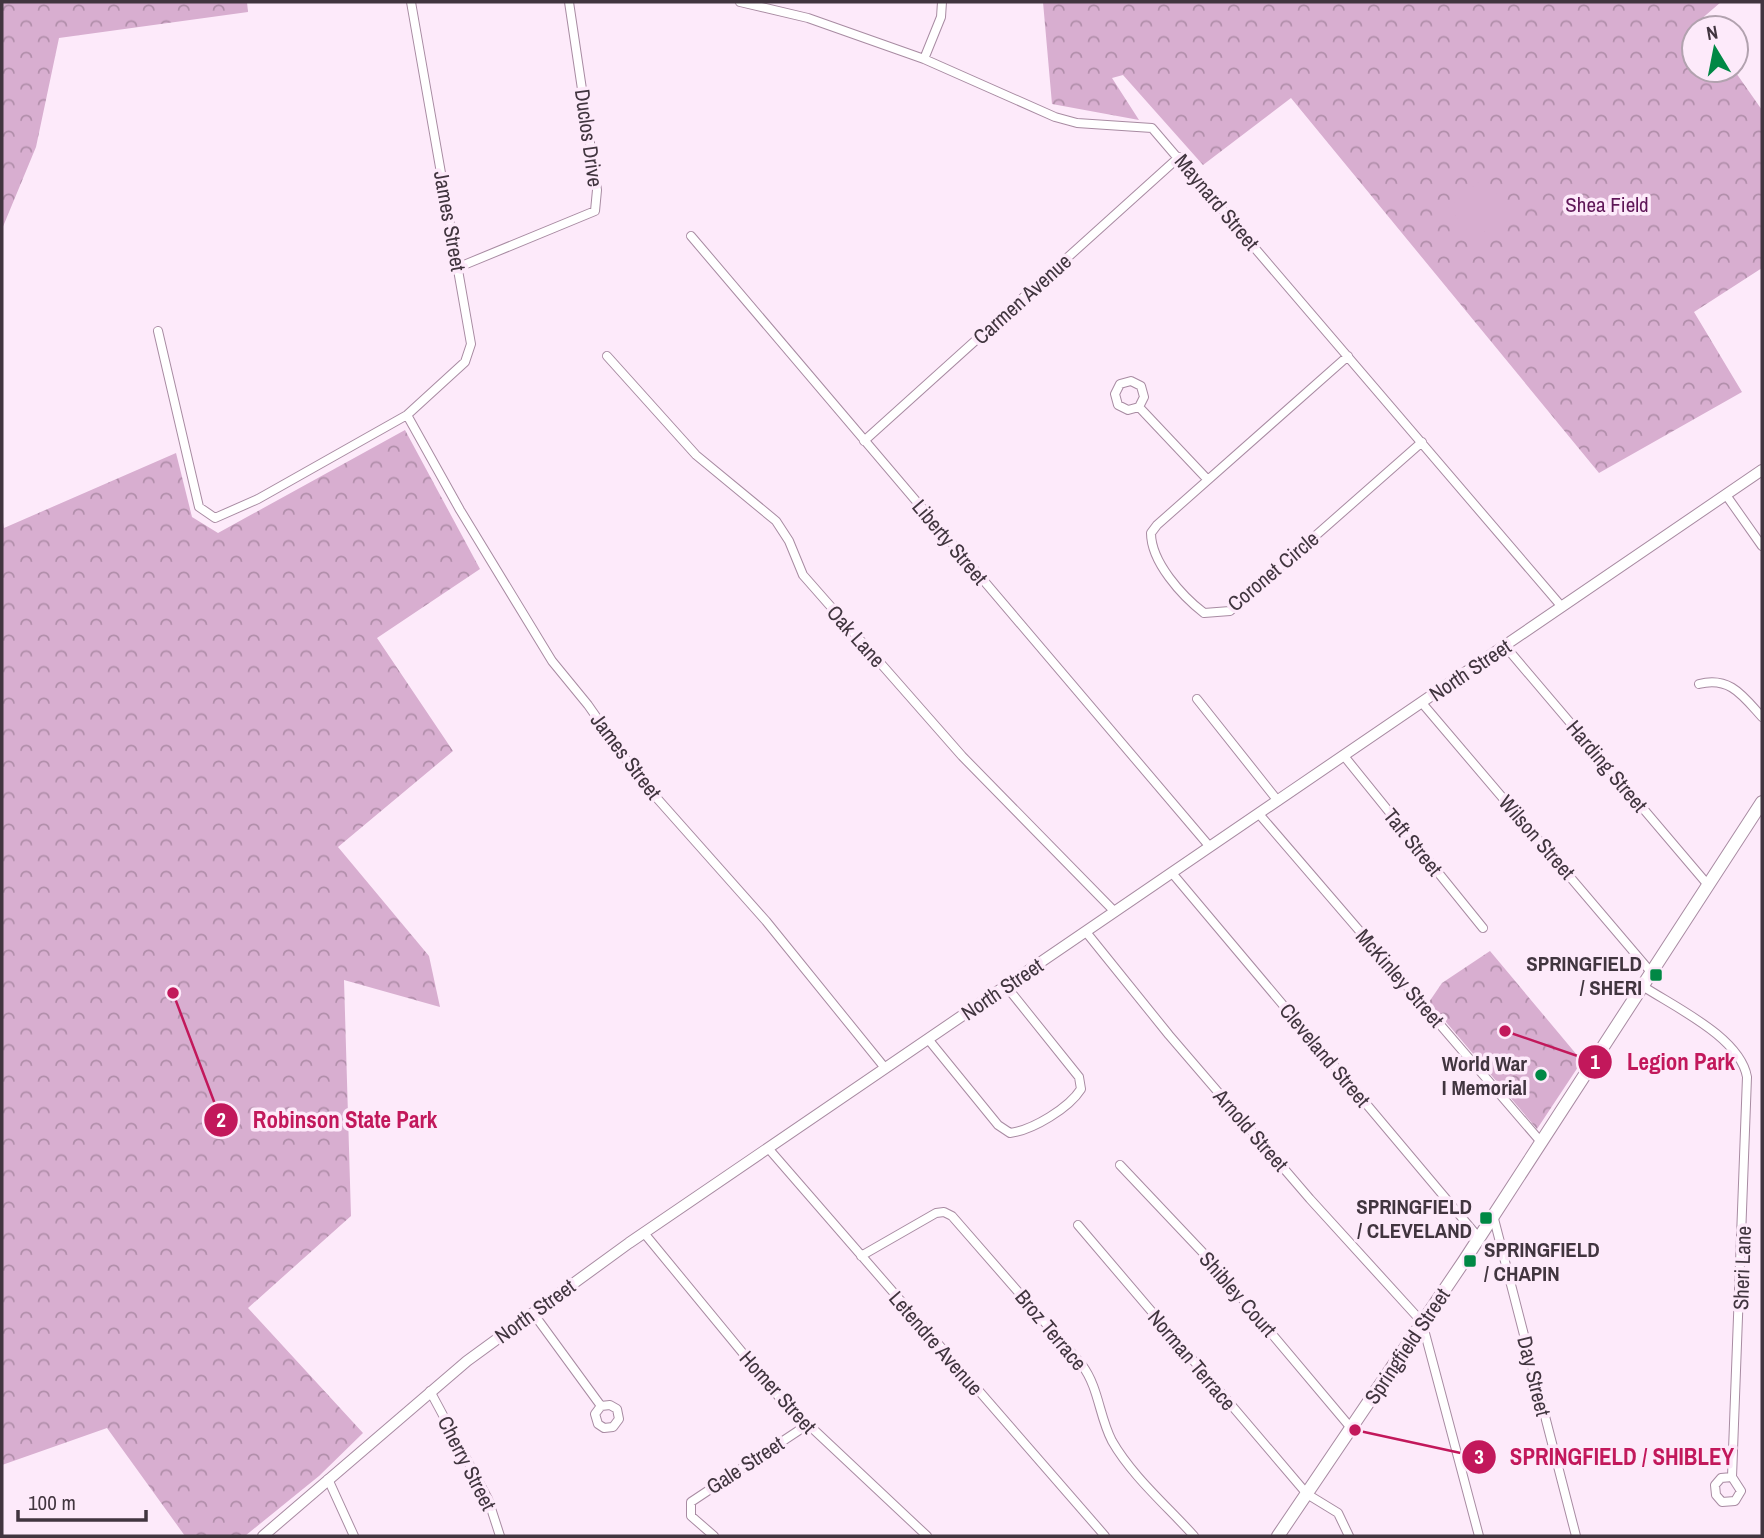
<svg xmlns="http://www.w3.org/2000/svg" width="1764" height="1538" viewBox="0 0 1764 1538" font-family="'Archivo Narrow',sans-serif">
  <defs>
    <pattern id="park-crowns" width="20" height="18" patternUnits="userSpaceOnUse" patternTransform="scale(1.75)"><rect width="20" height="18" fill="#d8aed0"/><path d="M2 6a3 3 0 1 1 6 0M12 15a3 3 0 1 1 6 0" fill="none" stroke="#b18eaa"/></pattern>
  </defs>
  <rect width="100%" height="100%" fill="#fdeafa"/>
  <path fill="url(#park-crowns)" d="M2 2H247L248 12 59 38 36 147 2 229Z
    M1043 2H1721L1699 21 1703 28H1694V70H1734L1762 110V268L1694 312 1742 392 1599 473 1291 98 1203 165 1123 75 1112 78 1139 120 1052 104Z
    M405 430 480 569 377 638 453 751 338 847 429 956 440 1007 344 980 351 1216 248 1308 363 1433 319 1476 245 1536H185L107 1428 2 1465V517L4 528 176 453 192 517 218 533Z
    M1490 951 1582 1061 1537 1129 1429 1002 1442 983Z"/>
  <path fill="#d8aed0" d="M1484 178 1510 210 1475 240 1448 207Z"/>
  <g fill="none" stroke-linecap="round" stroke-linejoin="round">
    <g stroke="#a88ba2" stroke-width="10">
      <path id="minor" d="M740 2 808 18 924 59 1055 117 1077 123 1152 128 1562 607
        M924 59 941 17 942 2
        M691 236 1210 847
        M459 267 595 211 597 190 569 2
        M158 331 199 507 215 518 258 499 407 415 465 362 471 344 411 2
        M607 356 696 455 776 521 789 541 803 575 962 756 1115 912
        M1348 356 1157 525 1151 533C1151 562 1182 596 1204 613L1230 611 1422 442
        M1139 407 1128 410 1118 405 1115 394 1120 384 1131 381 1141 386 1144 397 1139 407 1207 479
        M407 415 460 510 552 661 588 705 639 778 766 921 885 1068
        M864 441 1179 157
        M1726 495 1762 546
        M1505 646 1708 885
        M1699 684C1730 676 1743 696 1762 717
        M1197 699 1278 801
        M1422 703 1650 971
        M1344 756 1483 928
        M1259 814 1541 1142
        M1172 873 1479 1238
        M1086 932 1169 1035 1310 1199 1422 1322 1479 1536
        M1641 985C1674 1007 1740 1037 1747 1077L1732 1477 1741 1491 1735 1501 1722 1502 1716 1495 1715 1485 1721 1478 1732 1477
        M928 1039 998 1125 1010 1133C1033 1130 1069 1108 1081 1089L1079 1077 1006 986
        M768 1148 1105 1536
        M1120 1165 1208 1258 1351 1428
        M1493 1215 1576 1536
        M1078 1225 1307 1494 1338 1513 1349 1536
        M644 1233 779 1397 927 1536
        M861 1256 936 1213 944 1212 952 1216 1082 1365C1099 1388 1099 1416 1112 1441 1132 1476 1167 1506 1194 1536
        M533 1313 601 1406 595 1414 598 1424 604 1428 613 1427 619 1419 617 1409 610 1405 601 1406
        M430 1391 488 1499 500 1536
        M328 1479 354 1536
        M714 1536 691 1516V1502L807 1425"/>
    </g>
    <g stroke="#a88ba2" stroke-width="12">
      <path id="secondary" d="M263 1536 467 1361 629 1243 1762 470"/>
    </g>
    <g stroke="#a88ba2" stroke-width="14">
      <path id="primary" d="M1278 1536 1464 1261 1762 802"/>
    </g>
    <use href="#minor" stroke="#fff" stroke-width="8"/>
    <use href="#secondary" stroke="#fff" stroke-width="10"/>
    <use href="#primary" stroke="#fff" stroke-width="12"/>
  </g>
  <g fill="#008845" stroke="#fdeafa" stroke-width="2.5">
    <rect x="1649" y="968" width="14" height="14" rx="3.5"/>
    <circle cx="1541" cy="1075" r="7"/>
    <rect x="1479" y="1211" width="14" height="14" rx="3.5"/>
    <rect x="1463" y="1254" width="14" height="14" rx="3.5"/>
  </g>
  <g text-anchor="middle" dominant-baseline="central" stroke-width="7" stroke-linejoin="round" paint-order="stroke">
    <g font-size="21" fill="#41353f" stroke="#fdeafa">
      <text transform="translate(589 138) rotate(82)">Duclos Drive</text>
      <text transform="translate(1217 202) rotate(50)">Maynard Street</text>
      <text transform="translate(450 221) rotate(80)">James Street</text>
      <text transform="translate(1022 299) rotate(-42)">Carmen Avenue</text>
      <text transform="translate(950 542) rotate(50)">Liberty Street</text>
      <text transform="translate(1273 571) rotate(-40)">Coronet Circle</text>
      <text transform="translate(856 636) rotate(48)">Oak Lane</text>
      <text transform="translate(1470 670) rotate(-34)">North Street</text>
      <text transform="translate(626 756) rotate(53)">James Street</text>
      <text transform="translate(1607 766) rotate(50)">Harding Street</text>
      <text transform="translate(1537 837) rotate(49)">Wilson Street</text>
      <text transform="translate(1413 842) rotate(51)">Taft Street</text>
      <text transform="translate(1400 978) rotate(49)">McKinley Street</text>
      <text transform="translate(1002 989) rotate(-34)">North Street</text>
      <text transform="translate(1325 1055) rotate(50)">Cleveland Street</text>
      <text transform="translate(1251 1130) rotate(49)">Arnold Street</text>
      <text transform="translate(1742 1268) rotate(-88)">Sheri Lane</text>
      <text transform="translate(1238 1294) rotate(49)">Shibley Court</text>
      <text transform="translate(535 1311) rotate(-36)">North Street</text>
      <text transform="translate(1051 1330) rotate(50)">Broz Terrace</text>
      <text transform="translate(936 1343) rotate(49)">Letendre Avenue</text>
      <text transform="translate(1407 1346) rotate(-56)">Springfield Street</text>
      <text transform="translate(1192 1360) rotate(50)">Norman Terrace</text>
      <text transform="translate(1534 1376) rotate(76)">Day Street</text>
      <text transform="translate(778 1392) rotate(48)">Homer Street</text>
      <text transform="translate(467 1463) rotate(63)">Cherry Street</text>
      <text transform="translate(745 1465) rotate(-33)">Gale Street</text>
    </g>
    <g font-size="21" fill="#5e1557" stroke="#fdeafa">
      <text x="1607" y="204">Shea Field</text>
    </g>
    <g font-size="21" font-weight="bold" fill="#41353f" stroke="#fdeafa" text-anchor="end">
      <text x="1642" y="963">SPRINGFIELD<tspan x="1642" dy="24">/ SHERI</tspan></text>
      <text x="1527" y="1063">World War<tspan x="1527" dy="24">I Memorial</tspan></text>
      <text x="1472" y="1206">SPRINGFIELD<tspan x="1472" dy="24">/ CLEVELAND</tspan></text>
      <text x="1484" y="1249" text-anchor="start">SPRINGFIELD<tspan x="1484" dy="24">/ CHAPIN</tspan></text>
    </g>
  </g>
  <path fill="none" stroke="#c2185b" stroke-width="2.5" d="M1505 1031L1595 1062M173 993L221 1120M1355 1430L1479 1457"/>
  <g fill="#c2185b" stroke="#fdeafa" stroke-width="2.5">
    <circle cx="1505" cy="1031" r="7"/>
    <circle cx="173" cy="993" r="7"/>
    <circle cx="1355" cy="1430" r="7"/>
    <circle cx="1595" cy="1062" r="18"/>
    <circle cx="221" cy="1120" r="18"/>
    <circle cx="1479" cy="1457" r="18"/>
  </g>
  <g font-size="21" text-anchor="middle" font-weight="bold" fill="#fff">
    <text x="1595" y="1069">1</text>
    <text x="221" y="1127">2</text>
    <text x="1479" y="1464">3</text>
  </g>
  <g font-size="23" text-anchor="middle" font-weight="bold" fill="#c2185b" stroke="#fdeafa" stroke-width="7" stroke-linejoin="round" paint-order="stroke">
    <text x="1681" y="1070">Legion Park</text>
    <text x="345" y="1128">Robinson State Park</text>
    <text x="1622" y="1465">SPRINGFIELD / SHIBLEY</text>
  </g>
  <rect width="1764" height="1538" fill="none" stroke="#41353f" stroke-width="7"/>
  <g transform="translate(1715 49) rotate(350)"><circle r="33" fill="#fdeafa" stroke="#b2a2af" stroke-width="2"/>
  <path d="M0-5L12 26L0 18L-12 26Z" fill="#008845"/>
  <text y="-10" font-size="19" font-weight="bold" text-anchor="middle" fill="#41353f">N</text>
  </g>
  <path d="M18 1510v10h128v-10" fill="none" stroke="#41353f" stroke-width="3.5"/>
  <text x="28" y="1510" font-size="21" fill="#41353f" stroke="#fdeafa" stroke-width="5" paint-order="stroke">100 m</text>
</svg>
